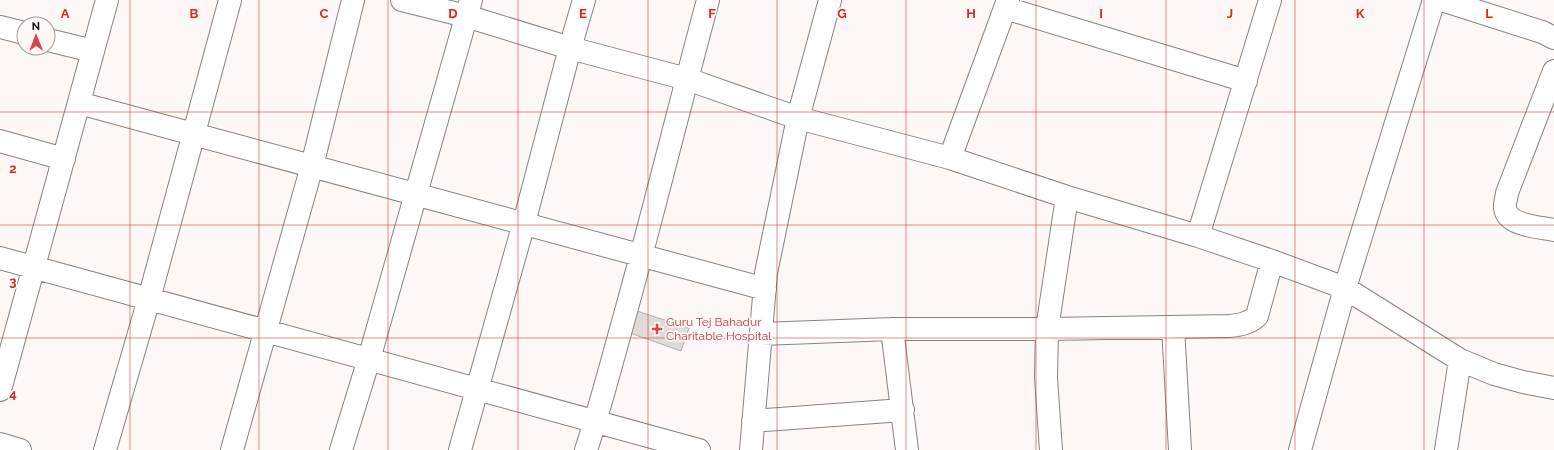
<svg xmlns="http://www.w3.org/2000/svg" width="1554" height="450" viewBox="0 0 1554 450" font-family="Raleway,sans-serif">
  <rect width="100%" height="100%" fill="#fdf8f5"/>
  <path fill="#dfdbd7" stroke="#b3b0ac" d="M637 311 689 328 681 351 630 333Z"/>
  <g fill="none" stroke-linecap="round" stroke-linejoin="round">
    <g stroke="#878380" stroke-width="24">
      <path id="minor" d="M402 0 466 16 570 48 687 79 798 118 950 158 1067 197 1198 236 1272 261 1345 288 1460 360 1494 374 1523 382 1554 388
        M1442 0 1542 32 1554 38
        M1005 8 1246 81
        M0 27 24 33
        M48 40 93 51
        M1554 71 1507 193C1507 197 1504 204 1505 208 1507 226 1540 227 1554 230
        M79 103 765 289
        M0 141 64 159
        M950 158 1008 0
        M1198 236 1270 0
        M0 258 699 450
        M1173 327 1180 450
        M892 329 907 450
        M761 334 892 329H1047L1229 326C1240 325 1248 324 1257 316L1272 261
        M0 390 107 0
        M753 421 903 410
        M0 444 20 450
        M105 450 149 299 230 0
        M232 450 312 166 353 0
        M341 450 369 359 471 0
        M460 450 524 223 570 48 584 0
        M586 450C600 408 611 365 623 322 653 215 679 107 708 0
        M751 450 766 273 798 118 830 0
        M1051 450 1046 378 1047 329 1067 197
        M1300 450 1345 288 1434 0
        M1446 450 1460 360"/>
    </g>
    <use href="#minor" stroke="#fff" stroke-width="22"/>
  </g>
  <path fill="none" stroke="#d62828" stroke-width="1" stroke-opacity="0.55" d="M130 0V450M259 0V450M388 0V450M518 0V450M648 0V450M777 0V450M906 0V450M1036 0V450M1166 0V450M1295 0V450M1424 0V450M0 112H1554M0 225H1554M0 338H1554"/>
  <path fill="#e0444e" stroke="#fdf8f5" stroke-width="1.5" d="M655 323h4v4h4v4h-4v4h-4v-4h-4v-4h4z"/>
  <g text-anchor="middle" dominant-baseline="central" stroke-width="3.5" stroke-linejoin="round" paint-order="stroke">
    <g font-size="12" fill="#be3a42" stroke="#fdf8f5" text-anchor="start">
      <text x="666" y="322">Guru Tej Bahadur<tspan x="666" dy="14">Charitable Hospital</tspan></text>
    </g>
  </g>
  <g font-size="13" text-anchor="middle" font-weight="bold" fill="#d62828" stroke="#fdf8f5" stroke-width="3.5" stroke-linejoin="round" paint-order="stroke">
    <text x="65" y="18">A</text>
    <text x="194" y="18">B</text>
    <text x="324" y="18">C</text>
    <text x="453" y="18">D</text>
    <text x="583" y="18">E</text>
    <text x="712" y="18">F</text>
    <text x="842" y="18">G</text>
    <text x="971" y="18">H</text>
    <text x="1101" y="18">I</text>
    <text x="1230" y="18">J</text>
    <text x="1360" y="18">K</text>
    <text x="1489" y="18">L</text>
    <text x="13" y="173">2</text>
    <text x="13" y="286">3</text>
    <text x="13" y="398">4</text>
  </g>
  <g transform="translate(36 36) rotate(359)"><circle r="19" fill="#fdf8f5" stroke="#a19d9b"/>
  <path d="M0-3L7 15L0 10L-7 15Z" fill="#d34350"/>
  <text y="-6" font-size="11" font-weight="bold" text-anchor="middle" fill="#161513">N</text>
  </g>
</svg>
